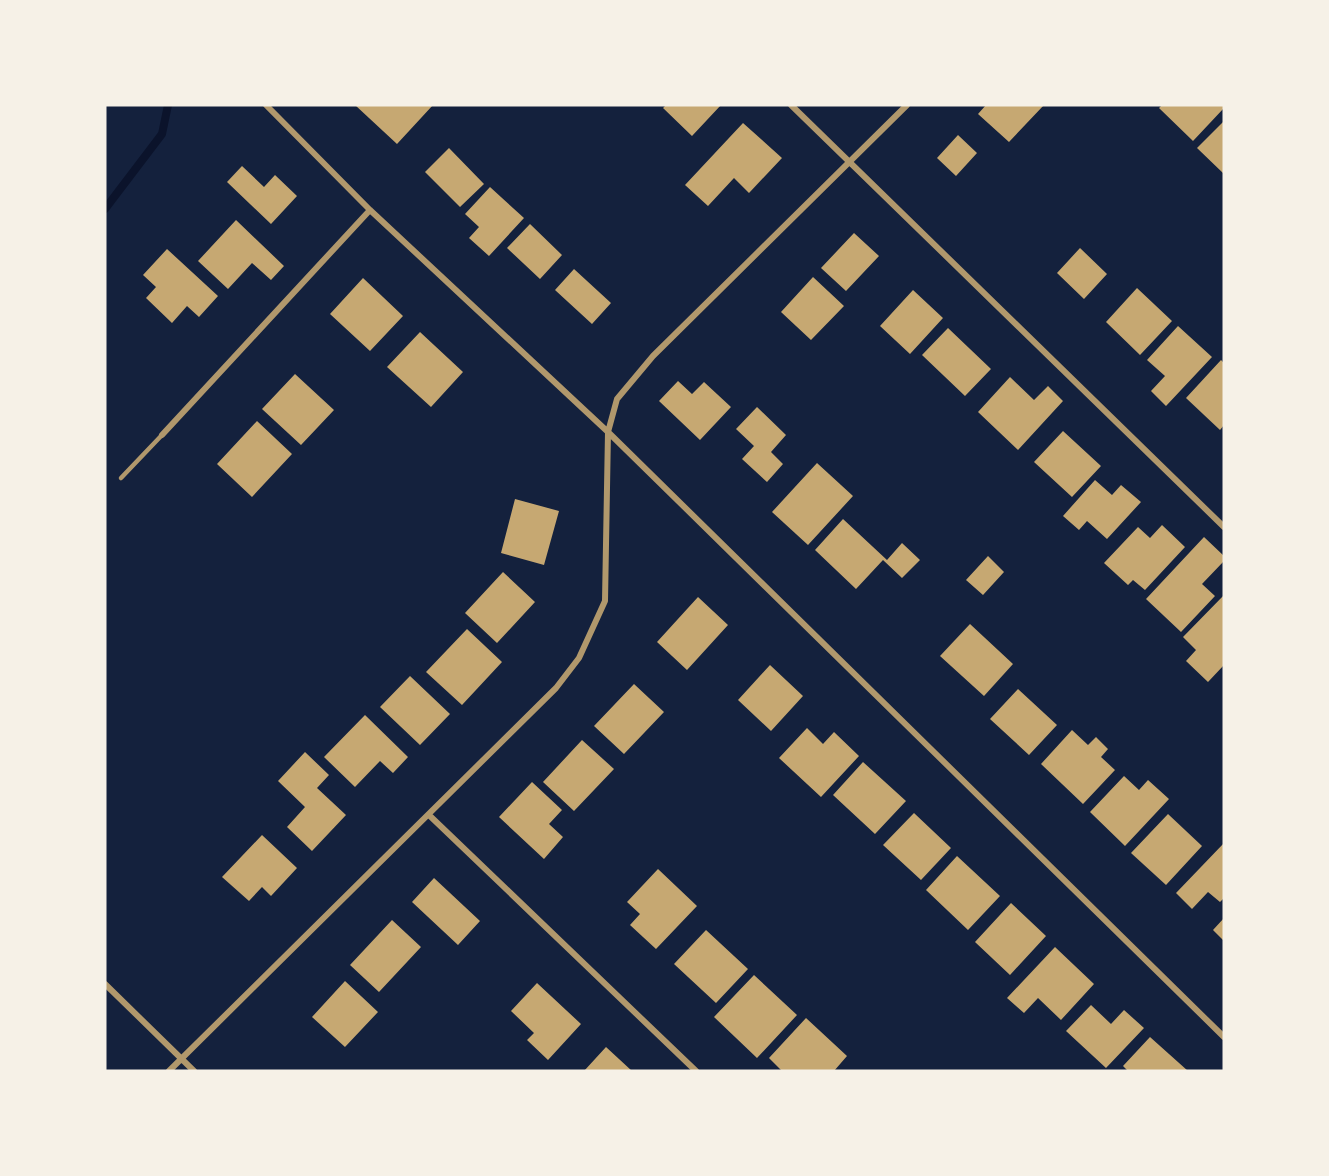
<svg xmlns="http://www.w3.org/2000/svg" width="1329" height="1176" viewBox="0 0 1329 1176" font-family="'PT Sans Narrow',sans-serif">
  <rect width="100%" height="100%" fill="#14213d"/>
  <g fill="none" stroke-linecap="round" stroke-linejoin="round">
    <path stroke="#0b132b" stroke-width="8" d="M105 209 162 134 168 105"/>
  </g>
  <path fill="#c6a872" d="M355 105H433L397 144Z
    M666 105H721L692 136 663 108Z
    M986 105H1044L1009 142 978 114Z
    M1162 105H1224V108L1193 141 1159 108Z
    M1224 121V174L1197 148Z
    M743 123 782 158 749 193 734 178 708 206 685 185Z
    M958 135 977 153 956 176 937 158Z
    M449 148 484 184 460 207 425 172Z
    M242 166 264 187 275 175 297 196 271 224 227 182Z
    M490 187 524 218 489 256 469 238 479 227 465 214Z
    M236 220 284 266 271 280 252 263 228 289 198 261Z
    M530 224 562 255 540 279 507 248Z
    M854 233 879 256 846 291 821 268Z
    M1080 248 1107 274 1084 299 1057 273Z
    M167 249 218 296 199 317 187 306 172 323 146 298 156 287 143 275Z
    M574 269 611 303 592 324 555 290Z
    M813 277 844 306 811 340 781 312Z
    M363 278 403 316 370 351 330 314Z
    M1137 288 1172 321 1140 355 1106 322Z
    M913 290 943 318 910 354 880 326Z
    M1178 326 1212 357 1166 406 1151 391 1165 376 1147 360Z
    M948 328 991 369 965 396 922 355Z
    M420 332 463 372 431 407 387 367Z
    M1221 360 1224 363V425L1220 430 1186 398Z
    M295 374 334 410 301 445 262 409Z
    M1010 377 1034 400 1048 386 1063 401 1018 450 978 412Z
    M678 381 692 394 704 382 731 407 700 440 659 401Z
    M757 407 786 435 771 452 783 464 767 482 742 459 754 446 736 429Z
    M257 421 292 454 252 497 217 464Z
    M1063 431 1101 466 1072 497 1034 462Z
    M817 463 853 496 808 545 772 512Z
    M1095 480 1112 495 1121 485 1141 502 1107 539 1087 521 1079 530 1063 516Z
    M515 499 559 511 544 565 501 553Z
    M843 519 887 560 902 543 920 560 902 578 883 560 856 589 815 550Z
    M1162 525 1185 547 1145 590 1133 580 1128 585 1104 563 1138 527 1150 538Z
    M1204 537 1224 556V561L1202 584 1215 596 1181 632 1146 599Z
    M988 556 1004 572 983 595 966 580Z
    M503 572 535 602 497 643 465 613Z
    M1224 595V665L1208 682 1186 661 1196 650 1183 637Z
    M698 597 728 625 687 670 657 642Z
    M970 624 1013 664 984 696 940 656Z
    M467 629 502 662 462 705 426 672Z
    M770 665 803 696 771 731 738 700Z
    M410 676 450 714 420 745 380 707Z
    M634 684 664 712 624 754 594 726Z
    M1018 689 1057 725 1029 755 990 719Z
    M365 715 408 757 393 773 380 761 355 787 324 757Z
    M807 728 823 744 834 732 859 756 821 797 779 758Z
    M1072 730 1088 745 1096 737 1108 749 1101 757 1115 770 1083 804 1041 764Z
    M582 740 614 769 574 811 543 782Z
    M305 752 329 775 317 788 346 815 312 851 287 827 305 807 278 781Z
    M863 762 906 801 875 834 833 795Z
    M1124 776 1139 790 1148 780 1169 799 1125 846 1090 812Z
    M532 782 562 810 549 824 563 837 544 859 499 817Z
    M914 813 951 848 921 880 883 845Z
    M1168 814 1202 846 1166 885 1131 853Z
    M262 835 297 868 271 896 262 887 249 901 222 877Z
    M1224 843V898L1220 902 1208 892 1192 909 1176 893Z
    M957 856 1000 896 968 930 926 890Z
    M658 869 697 906 656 949 630 925 640 914 627 902Z
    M434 878 480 921 458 945 412 902Z
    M1011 903 1046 936 1010 975 975 942Z
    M1224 918V941L1213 930Z
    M392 920 421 947 379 992 350 965Z
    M706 930 748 969 716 1003 674 964Z
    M1055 947 1094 984 1061 1020 1038 998 1024 1013 1007 998Z
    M754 975 797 1015 757 1058 714 1017Z
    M345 981 378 1012 345 1047 312 1017Z
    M537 983 581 1024 548 1060 527 1040 534 1033 511 1011Z
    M1091 1005 1111 1024 1124 1010 1144 1028 1106 1068 1066 1031Z
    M806 1018 847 1056 834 1071H782L769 1058Z
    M1150 1037 1188 1071H1128L1123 1066Z
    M606 1047 632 1071H584Z"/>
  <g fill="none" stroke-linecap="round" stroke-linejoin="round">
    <path stroke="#b1986c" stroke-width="4.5" d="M121 478 162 435"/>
    <path stroke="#b1986c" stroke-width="6" d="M266 105 370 210 608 432 1224 1037
      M791 105 1224 527
      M162 435 370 210
      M430 816 696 1071
      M105 984 194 1071
      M169 1071 556 688 579 658 605 601 608 432 617 399 653 356 907 105"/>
  </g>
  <rect width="1329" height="1176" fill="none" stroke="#f6f1e7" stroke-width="213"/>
</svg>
